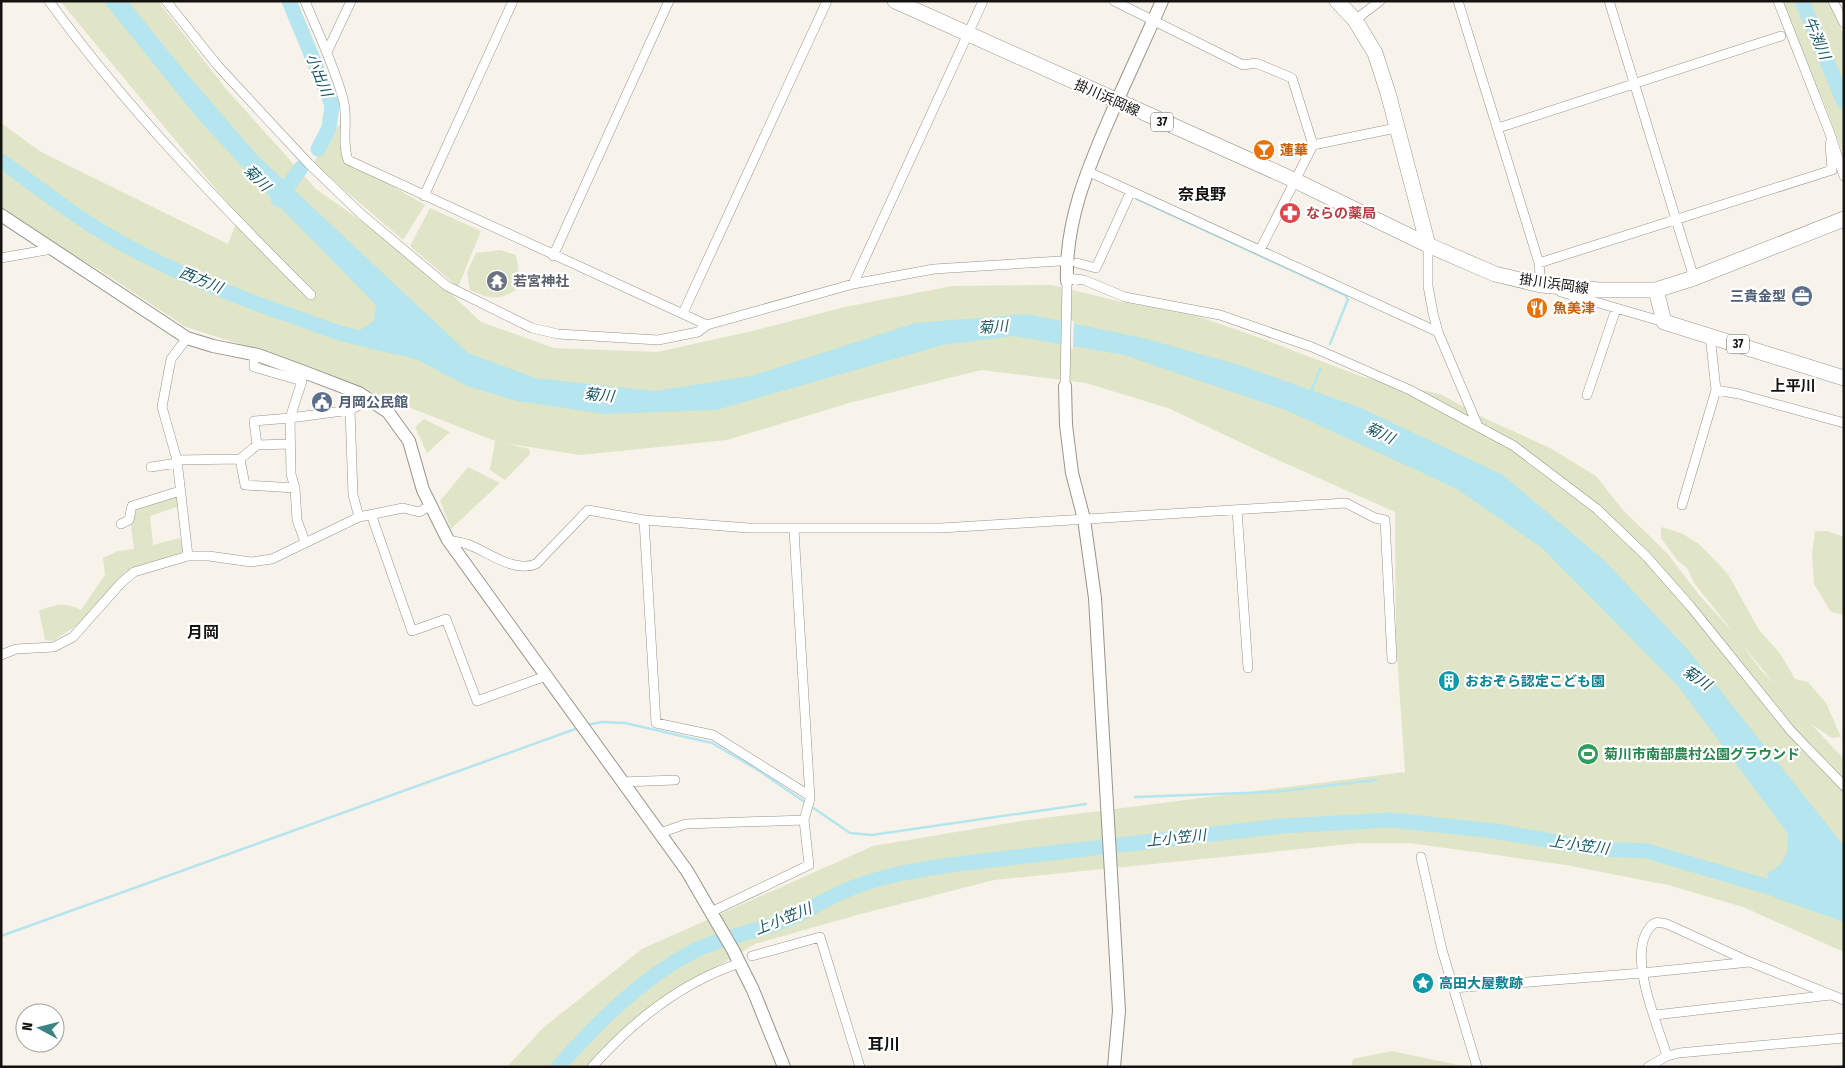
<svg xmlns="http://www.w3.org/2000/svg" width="1845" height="1068" viewBox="0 0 1845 1068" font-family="'Fira Sans Condensed','Noto Sans JP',sans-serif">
  <rect width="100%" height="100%" fill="#f7f3ea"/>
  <path fill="#dfe5c6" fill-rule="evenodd" d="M60 1H158L226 89 316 189 411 256 481 322 554 348 657 352 752 331 845 307 952 286 1052 285 1122 302 1197 316 1255 336 1363 377 1440 394 1484 418 1550 448 1596 476 1622 509 1667 553 1700 596 1734 633 1694 583 1687 568 1677 560 1661 538V527L1681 533 1699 544 1728 574 1759 630 1781 655 1795 679 1808 682 1826 703 1841 737 1832 738 1811 724 1844 759V952L1743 907 1668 885 1566 865 1483 853 1409 843H1360L994 880 857 915 755 944 654 1004 587 1067H507L543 1028 642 949 873 846 1021 821 1405 772 1396 641 1395 512 1278 460 1168 408 1086 383 981 370 849 403 727 440 580 455 505 443 529 449 530 454 505 480 490 470 495 441 283 358 186 327 107 275 1 210V123L41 152 228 244 239 217ZM1739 640 1775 685 1760 669Z
    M1773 1H1830L1844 37V156L1823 100Z
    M343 120 348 160 425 205 403 240 313 163Z
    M430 208 481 231 458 287 410 246Z
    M500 250 516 255 521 287C500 300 494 301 470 290L467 272 476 253Z
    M424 419 450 432 427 453 415 427Z
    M468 467 500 483 451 529 440 501Z
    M177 491 182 505 150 516 153 545 180 538 184 552 127 572 85 620 53 641 45 640 39 611C56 604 65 602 81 610L105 575 103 558 118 551 134 549 131 525 137 509Z
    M1815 531H1827L1844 537V615L1831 612 1814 584 1812 554Z
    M1392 1051 1467 1067H1351L1353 1059Z"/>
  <path fill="#b5e5ee" d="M103 1H128L181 67 258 156 468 353 535 378 654 391 751 376 915 323 1027 314 1143 338 1239 365 1359 407 1503 475 1605 561 1689 651 1844 846V922L1773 897 1767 874C1786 861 1788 857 1788 834L1679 687 1542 548 1457 489 1414 469 1288 411 1124 355 1013 336 943 345 716 410 604 414 517 401 467 386 416 359 367 348 360 330 374 321 376 305 273 200 199 120Z"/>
  <path fill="#f7f3ea" d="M1061 319 1074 321 1073 349 1061 347Z"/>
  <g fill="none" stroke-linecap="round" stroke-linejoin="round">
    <path stroke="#b5e5ee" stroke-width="2.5" d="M1137 199 1345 295 1348 299 1330 344
      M1310 394 1320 369
      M586 725 602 722 625 723 712 743 758 770 850 833 872 835 1086 804
      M1135 797 1275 792 1376 780
      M1 936 578 728
      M1837 1067 1844 1066"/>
    <path stroke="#b5e5ee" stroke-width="15" d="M289 1 332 105 329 128 318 149
      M1802 1 1844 102
      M1 161C36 185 68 212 104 233 164 269 230 295 295 317 323 327 353 340 383 341
      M278 199 301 168
      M558 1067C598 1022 641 978 696 950 726 936 759 931 789 919 806 912 822 901 840 893 875 877 911 871 949 865L1282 826 1391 820 1494 831 1598 849 1647 851 1789 893"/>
    <g stroke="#98948c" stroke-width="10">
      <path id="street" d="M49 1C127 109 218 202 311 295
        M166 1 218 66 309 164 361 214 447 286 532 328 558 334 658 340 698 332 707 325 853 284 934 269 1060 261
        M305 1C318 33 334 65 343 99 349 119 341 141 348 160L707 325
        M1114 1 1243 65 1256 63 1292 78 1313 145
        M1458 1 1539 263 1541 285 1544 286
        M1609 1 1694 278
        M1778 1 1829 131 1844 176
        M1833 1 1844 23
        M1355 20 1380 1
        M327 52 351 1
        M1498 128 1781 36
        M1087 171 1438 332
        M424 196 513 1
        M1428 245V286L1433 313 1438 332 1477 424
        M1260 250 1313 145 1396 128
        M553 256 669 1
        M1 258 52 249
        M1077 263 1096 268 1131 191
        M1539 263 1832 170 1830 144 1832 138
        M1067 278 1084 280 1125 297 1220 315 1312 347 1410 390 1514 446 1597 509 1647 557 1691 607 1791 731 1844 786
        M853 284 983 1
        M1561 292 1664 322
        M683 313 827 1
        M187 338 171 359 162 407 177 460 188 556
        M254 354V367L302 381 290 418 254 421 257 445
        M1065 386 1067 281
        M1716 390 1739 394 1844 423
        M1587 395 1616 309
        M240 459 257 445 290 444
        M177 460 240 459 245 485 295 488
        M151 467 177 463
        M1682 505 1716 390 1710 335
        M1237 510 1248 668
        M371 514 412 631 446 619 477 701 546 676
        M359 517 353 495 350 410 371 399
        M644 520 656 723 713 735 810 796
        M121 524 129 520 132 506 180 491
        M448 540C454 541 461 542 467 544 489 552 513 573 536 564L588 510 644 520 749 528H941L1346 503 1375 518 1385 520 1392 659
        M305 542 297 520 295 488 291 474 290 418 350 410
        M1 655 16 649 54 647 73 637 121 583 134 572 188 556H209L251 562 272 559 359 517 403 508 419 512 430 506
        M622 782 675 780
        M660 833 686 824 804 820
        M1421 857 1442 950 1477 1067
        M711 912 809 865 804 820 810 799 794 530
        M752 956 820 937 860 1067
        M1453 988 1642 973 1750 962
        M1655 1015 1831 995
        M1667 1056C1658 1025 1626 955 1650 927 1655 921 1659 922 1667 924L1750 962 1844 1000
        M592 1067C632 1022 682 982 740 963
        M1648 1067 1667 1056 1679 1053 1844 1038"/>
    </g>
    <g stroke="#98948c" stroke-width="14">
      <path id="secondary" d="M1 215 187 338 213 346 258 355 304 372 359 393 388 412 409 441 423 490 448 540 687 871 733 950 753 990 784 1067
        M1067 281C1065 222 1087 170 1110 117 1127 78 1145 40 1162 1
        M1065 386 1066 425 1072 473 1084 519 1095 598 1119 1011 1114 1067"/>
    </g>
    <g stroke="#98948c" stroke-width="16">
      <path id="primary" d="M895 1 1294 180 1428 245 1495 274 1541 285 1599 290H1656L1694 278 1844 219
        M1337 1 1355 20 1375 53 1388 93 1428 245
        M1656 290 1664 322 1844 378"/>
    </g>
    <use href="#street" stroke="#fff" stroke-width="9"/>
    <use href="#secondary" stroke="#fff" stroke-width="12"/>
    <use href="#primary" stroke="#fff" stroke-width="15"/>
  </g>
  <defs>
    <g id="bar-disc" transform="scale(1.125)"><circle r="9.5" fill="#e8710a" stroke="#fff"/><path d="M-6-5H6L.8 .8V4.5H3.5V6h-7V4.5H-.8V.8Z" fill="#fff"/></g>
    <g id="pharmacy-disc" transform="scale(1.125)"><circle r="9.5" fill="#e0444e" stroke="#fff"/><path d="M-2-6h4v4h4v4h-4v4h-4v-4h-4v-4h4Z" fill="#fff"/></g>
    <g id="temple-disc" transform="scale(1.125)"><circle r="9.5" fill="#6b7280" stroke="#fff"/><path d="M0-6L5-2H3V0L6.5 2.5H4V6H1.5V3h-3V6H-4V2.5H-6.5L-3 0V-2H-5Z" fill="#fff"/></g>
    <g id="office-disc" transform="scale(1.125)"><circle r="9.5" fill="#5c6f8a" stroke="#fff"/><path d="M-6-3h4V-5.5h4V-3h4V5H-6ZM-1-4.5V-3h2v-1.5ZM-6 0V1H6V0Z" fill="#fff"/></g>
    <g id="restaurant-disc" transform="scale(1.125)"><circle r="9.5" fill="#e8710a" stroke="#fff"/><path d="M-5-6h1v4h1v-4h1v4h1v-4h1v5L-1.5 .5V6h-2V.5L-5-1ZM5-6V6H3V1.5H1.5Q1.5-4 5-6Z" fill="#fff"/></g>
    <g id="civic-disc" transform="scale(1.125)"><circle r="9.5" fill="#5c6f8a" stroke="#fff"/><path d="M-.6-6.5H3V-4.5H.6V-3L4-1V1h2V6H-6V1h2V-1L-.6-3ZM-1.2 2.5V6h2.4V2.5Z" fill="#fff"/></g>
    <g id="building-disc" transform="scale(1.125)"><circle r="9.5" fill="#0f9aa8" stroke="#fff"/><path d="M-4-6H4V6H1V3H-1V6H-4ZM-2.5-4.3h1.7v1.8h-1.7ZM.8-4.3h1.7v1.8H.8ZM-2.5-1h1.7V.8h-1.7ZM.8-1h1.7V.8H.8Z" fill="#fff"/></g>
    <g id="stadium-disc" transform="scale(1.125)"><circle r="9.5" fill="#2e9e5b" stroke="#fff"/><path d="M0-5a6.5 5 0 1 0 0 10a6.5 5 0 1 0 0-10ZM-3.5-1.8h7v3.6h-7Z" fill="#fff"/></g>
    <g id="sight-disc" transform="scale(1.125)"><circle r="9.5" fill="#0f9aa8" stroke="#fff"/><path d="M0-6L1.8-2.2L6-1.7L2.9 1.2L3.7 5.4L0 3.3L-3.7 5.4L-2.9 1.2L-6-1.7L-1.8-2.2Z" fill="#fff"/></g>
  </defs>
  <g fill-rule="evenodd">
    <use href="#bar-disc" x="1264" y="150"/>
    <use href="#pharmacy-disc" x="1290" y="213"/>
    <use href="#temple-disc" x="497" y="281"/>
    <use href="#office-disc" x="1802" y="296"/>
    <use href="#restaurant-disc" x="1537" y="308"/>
    <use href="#civic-disc" x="322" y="402"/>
    <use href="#building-disc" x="1449" y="681"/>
    <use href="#stadium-disc" x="1588" y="754"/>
    <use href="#sight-disc" x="1423" y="983"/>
  </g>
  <g text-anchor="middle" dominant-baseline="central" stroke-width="4.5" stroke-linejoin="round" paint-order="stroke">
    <g fill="#fff" stroke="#5b5a58" stroke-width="1">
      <rect x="1151" y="112.5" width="22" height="19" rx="4"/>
      <rect x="1727" y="334.5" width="22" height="19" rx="4"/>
    </g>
    <g font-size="12" font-weight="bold" fill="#151310">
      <text x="1162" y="122">37</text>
      <text x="1738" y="344">37</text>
    </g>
    <g font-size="14" fill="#151310" stroke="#fff">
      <text transform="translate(1107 98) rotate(24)">掛川浜岡線</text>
      <text transform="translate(1554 284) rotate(8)">掛川浜岡線</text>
    </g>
    <g font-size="14" font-weight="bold" fill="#c56008" stroke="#fff" text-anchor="start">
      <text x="1280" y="150">蓮華</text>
      <text x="1553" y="308">魚美津</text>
    </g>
    <g font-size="14" font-weight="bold" fill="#be3a42" stroke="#fff" text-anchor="start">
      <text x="1306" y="213">ならの薬局</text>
    </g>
    <g font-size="14" font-weight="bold" fill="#5b616d" stroke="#fff" text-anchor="start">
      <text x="513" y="281">若宮神社</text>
    </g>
    <g font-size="14" font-weight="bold" fill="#4e5e75" stroke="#fff" text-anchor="end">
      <text x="1786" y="296">三貴金型</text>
      <text x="338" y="402" text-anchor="start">月岡公民館</text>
    </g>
    <g font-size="14" font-weight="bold" fill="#0d838f" stroke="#fff" text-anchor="start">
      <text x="1465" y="681">おおぞら認定こども園</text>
      <text x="1439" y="983">高田大屋敷跡</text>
    </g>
    <g font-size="14" font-weight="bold" fill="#27864d" stroke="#fff" text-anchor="start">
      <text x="1604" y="754">菊川市南部農村公園グラウンド</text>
    </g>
    <g font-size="15" font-style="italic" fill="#175862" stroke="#fff">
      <text transform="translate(1817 38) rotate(67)">牛渕川</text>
      <text transform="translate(319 75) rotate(68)">小出川</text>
      <text transform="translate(257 178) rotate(45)">菊川</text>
      <text transform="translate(201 280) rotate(22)">西方川</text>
      <text transform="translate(993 327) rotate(-4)">菊川</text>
      <text transform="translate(599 395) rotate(6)">菊川</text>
      <text transform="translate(1380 433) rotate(26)">菊川</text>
      <text transform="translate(1697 678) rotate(35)">菊川</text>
      <text transform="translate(1176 838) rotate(-6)">上小笠川</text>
      <text transform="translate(1579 845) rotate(8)">上小笠川</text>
      <text transform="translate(783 919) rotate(-22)">上小笠川</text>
    </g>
    <g font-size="15" font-weight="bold" fill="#151310" stroke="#fff">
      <text x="1793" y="386">上平川</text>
    </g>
    <g font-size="16" font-weight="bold" fill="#151310" stroke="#fff">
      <text x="1202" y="194">奈良野</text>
      <text x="203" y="632">月岡</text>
      <text x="884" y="1044">耳川</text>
    </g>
  </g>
  <rect width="1845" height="1068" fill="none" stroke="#151310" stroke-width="5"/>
  <g transform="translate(40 1028) rotate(277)"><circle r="24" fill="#ffffff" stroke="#a1a19f"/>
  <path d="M0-4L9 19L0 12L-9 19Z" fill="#3b8484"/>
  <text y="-8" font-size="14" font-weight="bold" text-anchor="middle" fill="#151310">N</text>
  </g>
</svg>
